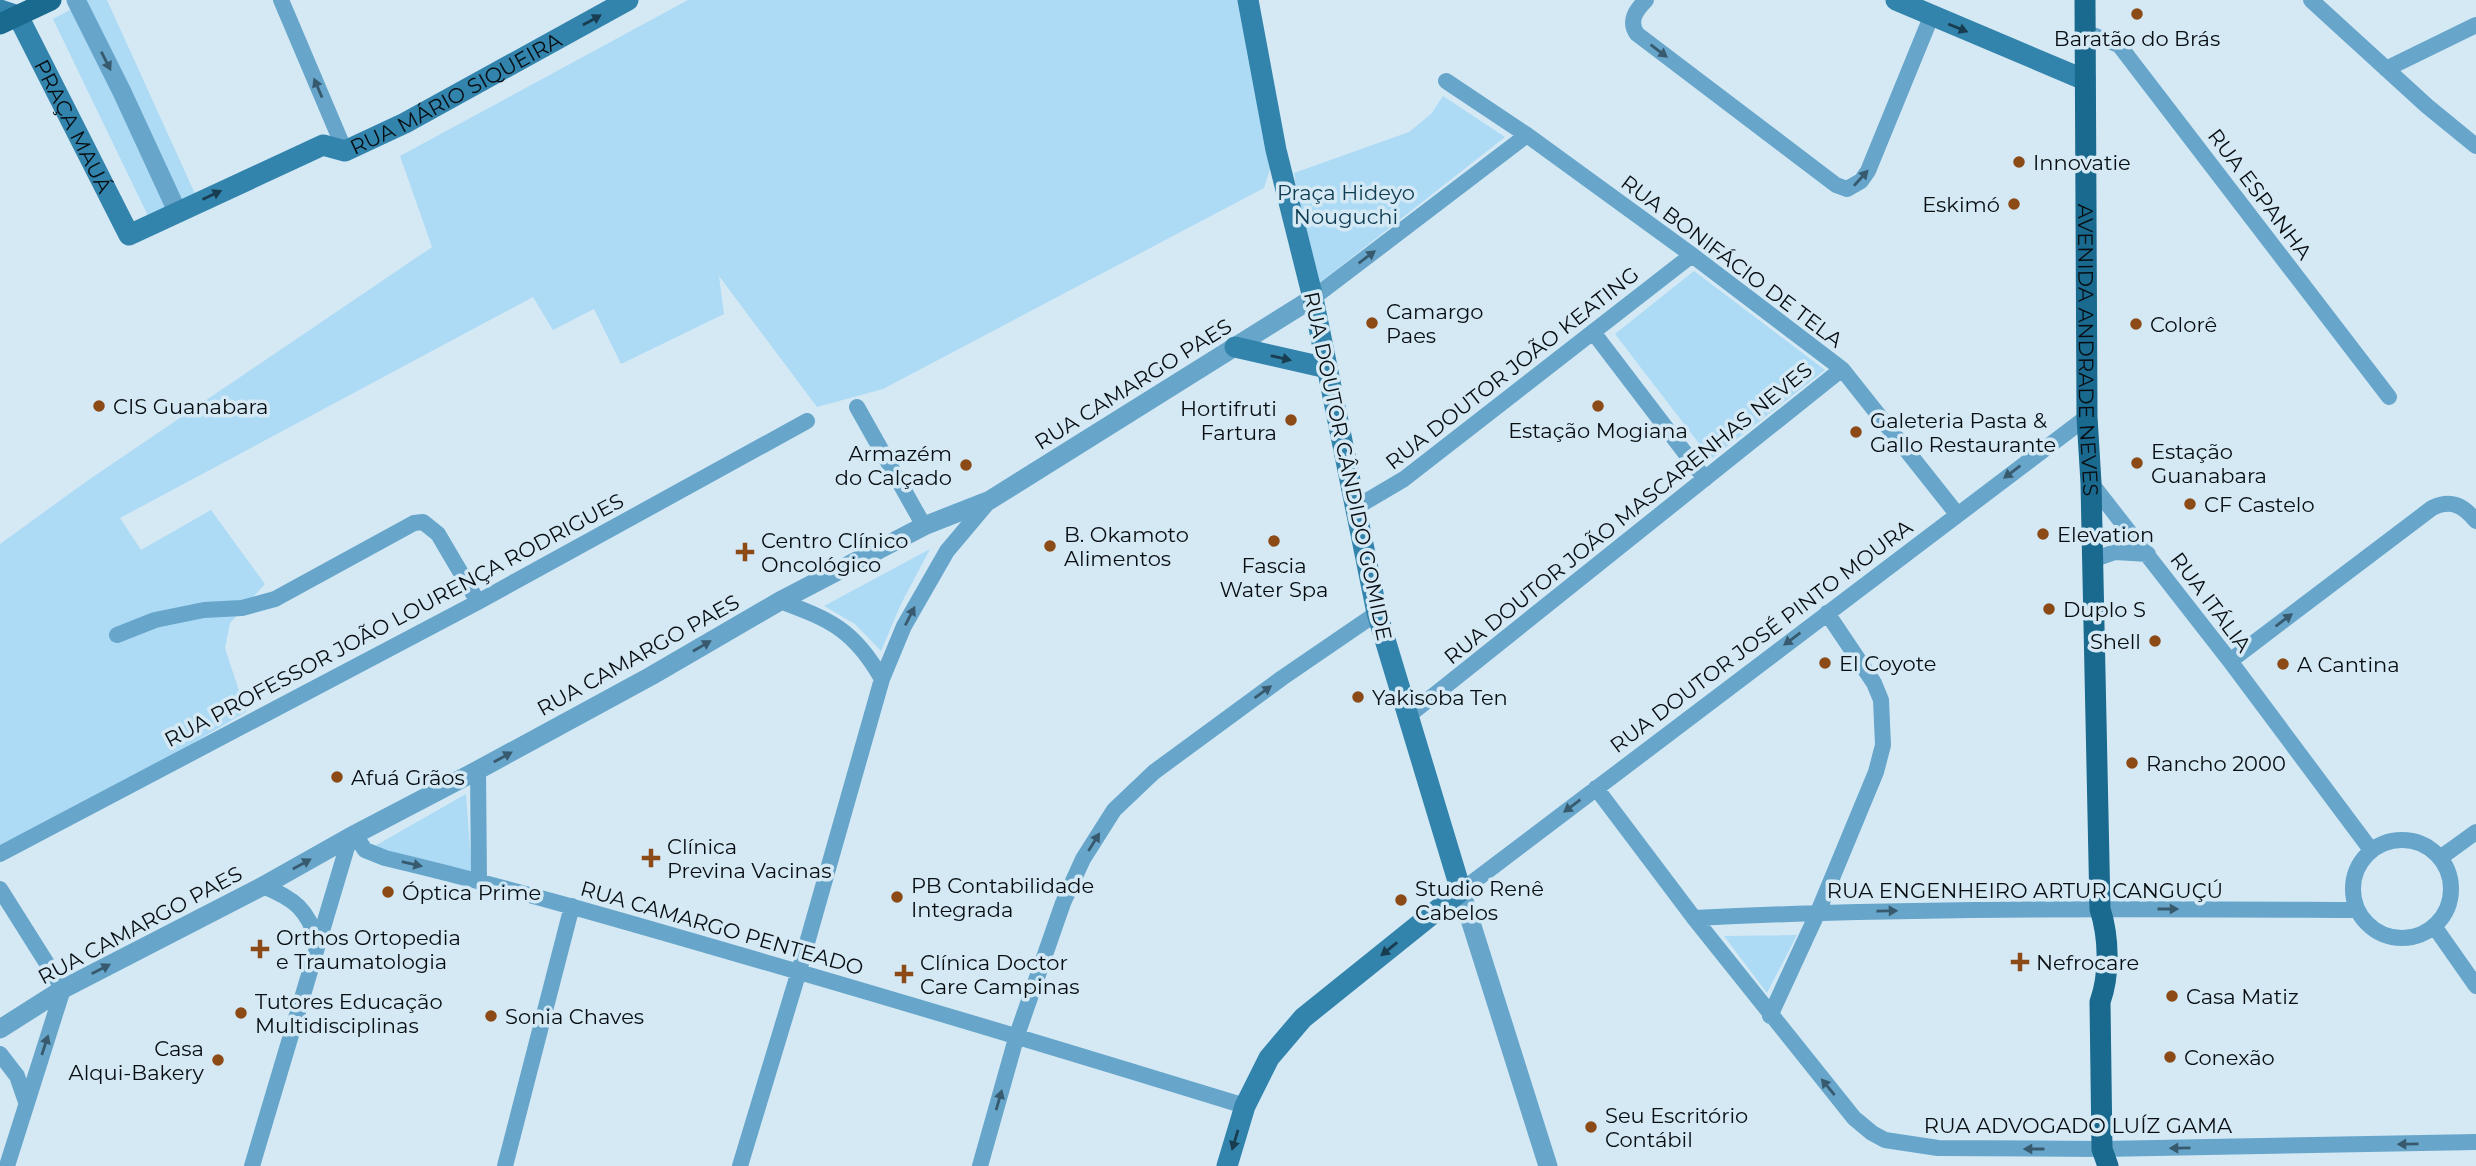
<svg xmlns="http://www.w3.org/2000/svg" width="2476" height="1166" viewBox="0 0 2476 1166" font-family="Montserrat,sans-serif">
  <rect width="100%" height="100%" fill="#d5e9f5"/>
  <path fill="#addaf4" d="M88 0H107L196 196 149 218 53 19Z
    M688 0H1244L1276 150 1264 188 883 389 817 407 719 276 724 314 621 364 594 309 553 330 533 297 120 518 141 550 211 510 265 584 230 623 225 648 246 712 0 856V544L87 481 432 247 400 156Z
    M1443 96 1505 137 1313 288 1294 173 1409 132 1431 114Z
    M1694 271 1825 370 1711 459 1615 334Z
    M930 549 901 604 881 651 855 624 824 606Z
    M466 794 472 876 366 851Z
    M1797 935 1767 993 1724 936Z"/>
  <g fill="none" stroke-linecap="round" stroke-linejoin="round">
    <path stroke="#67a6ca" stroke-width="16" d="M281 0 345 151
      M1646 0C1636 10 1628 21 1637 34L1836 185 1847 189 1861 181 1868 171 1931 17
      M2311 0 2427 106 2476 146
      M2085 32 2119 45 2389 397
      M2386 69 2476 25
      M1446 81 1527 135 1692 255 1842 369 1957 514
      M1313 298 1527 135
      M1593 332 1705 479
      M857 407 924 526
      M2091 483 2230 661 2371 850
      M1355 508 1404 479 1692 255
      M2092 560 2115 552 2148 554
      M780 601C831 620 854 630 882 679
      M117 635 155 620 204 610 242 608 275 599 414 523 423 522 438 534 478 602
      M2230 661 2432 508C2451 499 2463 505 2476 521
      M1408 716 1842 369
      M478 770 479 880
      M1596 788 1694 918 1854 1118 1872 1133 1885 1140 1938 1148 2102 1149 2476 1142
      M355 835 365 850 385 858C503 886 620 920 737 954 907 1003 1076 1054 1245 1106
      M2353 889a49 49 0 1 1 98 0a49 49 0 1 1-98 0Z
      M0 854 478 602 807 421
      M2440 858 2476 832
      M263 886C295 899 307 909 318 942
      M0 889 63 989 7 1166
      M1461 891 2087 417
      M1694 918C1915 907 2136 909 2357 910
      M2434 926 2476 986
      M1770 1016 1818 912 1876 772 1883 745 1881 700 1874 683 1827 613
      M0 1054 17 1076 26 1102
      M252 1166 350 837
      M505 1166 572 906
      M740 1166 799 971 882 679 904 626 947 551 990 500
      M980 1166 1017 1035 1063 903 1083 859 1114 810 1154 772 1282 678 1377 613"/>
    <path stroke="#67a6ca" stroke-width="19" d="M76 0 122 92 177 211
      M1461 891 1548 1166
      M0 1029 63 989 263 886 350 837 478 770 651 676 780 601 924 526 990 500 1313 298"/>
    <g stroke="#3284ad" stroke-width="21">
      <path d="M1896 0 2085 80"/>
      <path id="s1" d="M0 10 18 16 129 235 323 145 345 151 405 123 628 0"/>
      <path d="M1235 347 1327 368"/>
      <path d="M1227 1166 1245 1106 1269 1058 1303 1018 1461 891 1377 613 1313 298 1276 150 1248 0"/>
    </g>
    <g stroke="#1a6a8f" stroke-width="21">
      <path id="s2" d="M2085 0 2087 417 2091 483 2100 909C2109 937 2110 974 2100 1002L2102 1149 2108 1166"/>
      <path d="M0 24 51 0"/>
    </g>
  </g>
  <defs><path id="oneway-solid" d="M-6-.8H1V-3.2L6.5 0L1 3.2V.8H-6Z" transform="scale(1.75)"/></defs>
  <g fill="#193d50">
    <use href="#oneway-solid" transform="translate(592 20) rotate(-29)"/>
    <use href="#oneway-solid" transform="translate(1958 28) rotate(22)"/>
    <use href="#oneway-solid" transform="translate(212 195) rotate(-25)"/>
    <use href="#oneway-solid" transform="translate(1281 358) rotate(13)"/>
    <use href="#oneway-solid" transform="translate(1389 949) rotate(141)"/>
    <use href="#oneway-solid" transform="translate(1235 1140) rotate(107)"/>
  </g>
  <g fill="#385a6e">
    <use href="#oneway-solid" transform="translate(1659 51) rotate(37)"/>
    <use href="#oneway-solid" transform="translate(106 61) rotate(63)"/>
    <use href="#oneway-solid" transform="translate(318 88) rotate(-113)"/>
    <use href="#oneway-solid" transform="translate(1861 178) rotate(-48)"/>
    <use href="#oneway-solid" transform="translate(1367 257) rotate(-37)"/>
    <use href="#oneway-solid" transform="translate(2012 472) rotate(143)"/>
    <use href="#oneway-solid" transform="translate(910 616) rotate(-63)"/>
    <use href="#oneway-solid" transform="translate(2284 620) rotate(-37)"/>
    <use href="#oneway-solid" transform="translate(1792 639) rotate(143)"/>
    <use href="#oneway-solid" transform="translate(702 646) rotate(-30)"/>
    <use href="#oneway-solid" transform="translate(1263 692) rotate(-36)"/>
    <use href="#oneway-solid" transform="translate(503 757) rotate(-29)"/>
    <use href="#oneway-solid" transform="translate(1572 806) rotate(143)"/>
    <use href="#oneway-solid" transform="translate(1094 842) rotate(-58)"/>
    <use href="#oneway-solid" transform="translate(302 864) rotate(-29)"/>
    <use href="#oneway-solid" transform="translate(412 864) rotate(13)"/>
    <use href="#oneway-solid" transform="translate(2168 909)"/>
    <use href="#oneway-solid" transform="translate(1887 911) rotate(-1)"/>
    <use href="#oneway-solid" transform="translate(101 969) rotate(-27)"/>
    <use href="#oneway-solid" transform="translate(45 1045) rotate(-72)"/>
    <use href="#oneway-solid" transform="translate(1828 1087) rotate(-129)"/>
    <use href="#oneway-solid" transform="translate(999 1100) rotate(-74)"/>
    <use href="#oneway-solid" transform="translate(2408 1144) rotate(179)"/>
    <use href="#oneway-solid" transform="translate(2180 1148) rotate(179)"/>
    <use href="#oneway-solid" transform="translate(2034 1149) rotate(-180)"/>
  </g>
  <g fill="#8b4a16" stroke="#d5e9f5" stroke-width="2.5">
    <circle cx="2137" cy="14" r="7"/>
    <circle cx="2019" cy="162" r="7"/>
    <circle cx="2014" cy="204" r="7"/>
    <circle cx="1372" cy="323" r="7"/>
    <circle cx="2136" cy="324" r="7"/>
    <circle cx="99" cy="406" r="7"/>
    <circle cx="1598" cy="406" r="7"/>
    <circle cx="1291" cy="420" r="7"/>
    <circle cx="1856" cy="432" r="7"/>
    <circle cx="2137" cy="463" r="7"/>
    <circle cx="966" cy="465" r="7"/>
    <circle cx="2190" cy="504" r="7"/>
    <circle cx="2043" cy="534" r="7"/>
    <circle cx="1274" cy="541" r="7"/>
    <circle cx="1050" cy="546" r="7"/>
    <path d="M741.5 541.5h7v7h7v7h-7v7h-7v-7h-7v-7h7z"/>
    <circle cx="2049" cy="609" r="7"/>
    <circle cx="2155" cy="641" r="7"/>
    <circle cx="1825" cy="663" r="7"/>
    <circle cx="2283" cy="664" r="7"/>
    <circle cx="1358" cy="697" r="7"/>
    <circle cx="2132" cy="763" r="7"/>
    <circle cx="337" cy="777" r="7"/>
    <path d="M647.5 847.5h7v7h7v7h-7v7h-7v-7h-7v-7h7z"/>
    <circle cx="388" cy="892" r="7"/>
    <circle cx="897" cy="897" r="7"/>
    <circle cx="1401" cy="900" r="7"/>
    <path d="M256.5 938.5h7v7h7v7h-7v7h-7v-7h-7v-7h7z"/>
    <path d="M2016.5 951.5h7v7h7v7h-7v7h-7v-7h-7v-7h7z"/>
    <path d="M900.5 963.5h7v7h7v7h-7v7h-7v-7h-7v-7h7z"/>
    <circle cx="2172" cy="996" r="7"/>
    <circle cx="241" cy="1013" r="7"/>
    <circle cx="491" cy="1016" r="7"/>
    <circle cx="2170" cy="1057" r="7"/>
    <circle cx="218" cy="1060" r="7"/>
    <circle cx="1591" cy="1127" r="7"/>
  </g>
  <g text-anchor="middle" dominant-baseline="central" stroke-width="7" stroke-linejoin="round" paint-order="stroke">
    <g font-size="21" fill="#080e12" stroke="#d5e9f5" text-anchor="start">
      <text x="2137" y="38" text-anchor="middle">Baratão do Brás</text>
      <text x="2033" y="162">Innovatie</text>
      <text x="2000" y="204" text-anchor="end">Eskimó</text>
      <text x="1386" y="311">Camargo<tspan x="1386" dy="24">Paes</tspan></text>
      <text x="2150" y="324">Colorê</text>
      <text x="113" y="406">CIS Guanabara</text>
      <text x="1277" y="408" text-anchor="end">Hortifruti<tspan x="1277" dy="24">Fartura</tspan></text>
      <text x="1870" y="420">Galeteria Pasta &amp;<tspan x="1870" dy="24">Gallo Restaurante</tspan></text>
      <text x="1598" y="430" text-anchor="middle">Estação Mogiana</text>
      <text x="2151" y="451">Estação<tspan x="2151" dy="24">Guanabara</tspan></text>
      <text x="952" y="453" text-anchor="end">Armazém<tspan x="952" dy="24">do Calçado</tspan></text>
      <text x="2204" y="504">CF Castelo</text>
      <text x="1064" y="534">B. Okamoto<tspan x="1064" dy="24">Alimentos</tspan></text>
      <text x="2057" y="534">Elevation</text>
      <text x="761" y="540">Centro Clínico<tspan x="761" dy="24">Oncológico</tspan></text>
      <text x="1274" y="565" text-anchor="middle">Fascia<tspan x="1274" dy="24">Water Spa</tspan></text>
      <text x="2063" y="609">Duplo S</text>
      <text x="2141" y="641" text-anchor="end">Shell</text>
      <text x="1839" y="663">El Coyote</text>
      <text x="2297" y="664">A Cantina</text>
      <text x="1372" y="697">Yakisoba Ten</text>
      <text x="2146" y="763">Rancho 2000</text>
      <text x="351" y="777">Afuá Grãos</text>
      <text x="667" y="846">Clínica<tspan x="667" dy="24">Previna Vacinas</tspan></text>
      <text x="911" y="885">PB Contabilidade<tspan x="911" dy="24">Integrada</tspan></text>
      <text x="1415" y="888">Studio Renê<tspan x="1415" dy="24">Cabelos</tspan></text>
      <text x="402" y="892">Óptica Prime</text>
      <text x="276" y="937">Orthos Ortopedia<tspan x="276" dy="24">e Traumatologia</tspan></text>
      <text x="920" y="962">Clínica Doctor<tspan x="920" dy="24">Care Campinas</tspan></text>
      <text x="2036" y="962">Nefrocare</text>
      <text x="2186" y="996">Casa Matiz</text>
      <text x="255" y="1001">Tutores Educação<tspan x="255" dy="24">Multidisciplinas</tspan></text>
      <text x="505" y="1016">Sonia Chaves</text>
      <text x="204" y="1048" text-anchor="end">Casa<tspan x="204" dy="24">Alqui-Bakery</tspan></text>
      <text x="2184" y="1057">Conexão</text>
      <text x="1605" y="1115">Seu Escritório<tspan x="1605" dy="24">Contábil</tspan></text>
    </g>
    <g font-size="21" fill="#080e12" stroke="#d5e9f5">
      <text stroke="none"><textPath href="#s1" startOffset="626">RUA MÁRIO SIQUEIRA</textPath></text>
      <text stroke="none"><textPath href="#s1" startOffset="142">PRAÇA MAUÁ</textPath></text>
      <text transform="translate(2260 194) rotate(53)">RUA ESPANHA</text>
      <text transform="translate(1732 261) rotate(37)">RUA BONIFÁCIO DE TELA</text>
      <text stroke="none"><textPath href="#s2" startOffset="350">AVENIDA ANDRADE NEVES</textPath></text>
      <text transform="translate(1512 368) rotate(-38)">RUA DOUTOR JOÃO KEATING</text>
      <text transform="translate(1133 384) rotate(-32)">RUA CAMARGO PAES</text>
      <text transform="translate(1348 466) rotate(78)">RUA DOUTOR CÂNDIDO GOMIDE</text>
      <text transform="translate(1628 513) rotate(-39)">RUA DOUTOR JOÃO MASCARENHAS NEVES</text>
      <text transform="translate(2211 602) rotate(53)">RUA ITÁLIA</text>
      <text transform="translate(394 620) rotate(-28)">RUA PROFESSOR JOÃO LOURENÇA RODRIGUES</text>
      <text transform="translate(1761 636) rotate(-37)">RUA DOUTOR JOSÉ PINTO MOURA</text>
      <text transform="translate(638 655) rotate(-29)">RUA CAMARGO PAES</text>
      <text x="2025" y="890">RUA ENGENHEIRO ARTUR CANGUÇÚ</text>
      <text transform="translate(140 925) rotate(-28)">RUA CAMARGO PAES</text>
      <text transform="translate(722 928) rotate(16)">RUA CAMARGO PENTEADO</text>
      <text x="2078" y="1125">RUA ADVOGADO LUÍZ GAMA</text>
    </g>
    <g font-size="21" fill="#0e3c52" stroke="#d5e9f5">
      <text x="1346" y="192">Praça Hideyo<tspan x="1346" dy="24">Nouguchi</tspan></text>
    </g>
  </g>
</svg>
